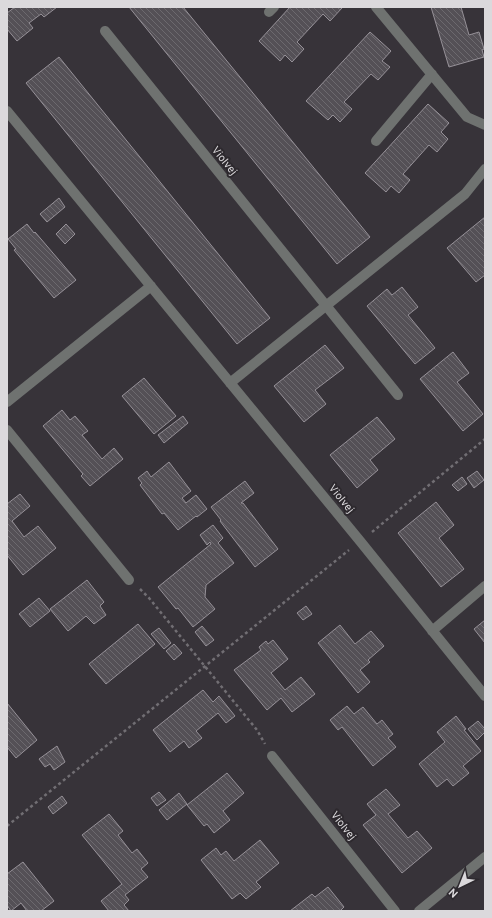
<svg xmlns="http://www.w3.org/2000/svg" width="492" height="918" viewBox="0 0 492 918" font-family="Overpass,sans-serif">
  <defs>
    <pattern id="building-back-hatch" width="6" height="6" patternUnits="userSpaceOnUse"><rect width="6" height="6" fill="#545056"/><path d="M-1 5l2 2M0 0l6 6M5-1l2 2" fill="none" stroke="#6c696e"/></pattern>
  </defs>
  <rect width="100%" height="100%" fill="#373339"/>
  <path fill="url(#building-back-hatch)" stroke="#969198" d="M15 7H57L44 17 41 14 29 23 33 28 17 41 7 29V13Z
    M129 7H183L370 237 337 264Z
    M290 7H341L342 8 330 21 323 14 297 42 304 49 292 62 285 55 280 61 259 41Z
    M431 7H461L469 35 479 32 484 49 482 50 484 57 449 67Z
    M370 32 391 51 382 61 390 67 378 80 371 74 344 102 352 109 340 122 333 115 328 120 306 101Z
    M59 57 270 318 237 344 26 83Z
    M428 104 449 123 441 132 448 139 437 152 429 145 403 174 410 180 399 193 391 186 386 192 365 173Z
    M59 198 65 207 47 222 40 214Z
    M485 217V275L476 282 447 248Z
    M27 224 34 233 35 232 76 280 54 298 14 250 16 249 8 239Z
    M66 224 75 234 65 244 56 234Z
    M402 287 418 307 408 315 435 348 415 364 367 306 387 289 392 295Z
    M325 345 344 368 315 390 326 404 304 422 274 386Z
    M453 352 469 373 457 382 483 414 463 431 420 379Z
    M144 378 176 416 154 434 122 396Z
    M62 410 70 420 75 416 88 431 82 435 102 459 114 448 123 459 90 486 81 476 83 474 43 426Z
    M183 416 188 423 164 443 158 435Z
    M377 417 395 439 370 460 378 470 357 488 330 455Z
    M169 462 191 491 182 498 186 503 196 495 207 509 197 517 196 516 178 530 164 513 162 514 140 485 142 483 138 478 147 471 151 477Z
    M477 471 484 480 474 488 467 478Z
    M462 477 467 484 458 491 452 485Z
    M245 481 254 493 241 503H243L278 549 255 567 220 521 221 520 211 507Z
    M20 494 30 506 12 521 24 537 38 526 56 548 23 575 7 555V504Z
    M436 502 454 525 439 538 464 569 441 587 398 533Z
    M213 525 223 538 218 543 234 563 206 585 205 597 215 609 193 627 178 608 176 609 158 587 211 544 210 542 207 545 200 535Z
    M87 580 104 602 100 606 106 615 94 624 86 616 68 631 50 609Z
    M39 598 50 611 30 627 19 614Z
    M306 606 312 614 303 620 297 613Z
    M485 620V643L474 629Z
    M138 624 155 644 106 684 89 664Z
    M340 625 355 644 371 631 384 646 368 660 370 662 360 670 370 682 358 693 318 643Z
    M202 626 214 640 206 646 195 632Z
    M159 628 171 643 164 649 151 634Z
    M273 640 288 659 271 673 285 690 301 677 315 694 292 712 281 698 267 710 234 670 261 650 259 647 266 641 268 644Z
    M174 644 182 653 174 660 166 651Z
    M203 690 213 702 219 696 235 716 226 723 218 713 196 731 202 738 189 748 184 741 170 752 153 730Z
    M7 703 37 740 16 758 7 747Z
    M347 706 354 714 363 707 377 724 382 720 393 734 388 738 396 747 373 766 342 727 338 730 330 720Z
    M456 716 466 729 464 730 481 751 463 766 469 773 453 786 447 779 437 787 419 764 445 742 437 732Z
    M478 721 485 729V732L477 740 468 729Z
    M57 746 65 762 54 770 50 764 45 767 39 759Z
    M227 773 244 793 223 811 230 820 214 833 207 824 204 826 187 805Z
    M386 789 400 805 388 814 408 838 417 831 432 848 402 873 363 825 376 815 367 804Z
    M159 792 166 800 157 806 151 798Z
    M179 793 187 804 167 820 159 810Z
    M62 796 67 803 53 814 48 807Z
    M109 814 123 831 118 835 132 853 137 849 148 863 141 869 148 877 125 895 129 900 124 905 129 911H109L101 901 122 884 82 835Z
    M260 840 279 863 256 882 261 887 246 899 240 893 232 899 201 860 216 848 221 855 226 851 234 861Z
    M23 862 54 901 41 911H27L21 903 11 911 7 905V874Z
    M328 887 344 907 340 911H290L312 894 315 897Z"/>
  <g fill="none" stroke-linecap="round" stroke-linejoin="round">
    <path stroke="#716e73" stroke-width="2.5" stroke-dasharray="3 3" stroke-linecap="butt" d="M372 532 485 439
      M140 589 149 598 257 730 265 744
      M7 826 349 550"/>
    <path stroke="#6f7270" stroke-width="10" d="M376 7 467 117 485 125
      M269 12 274 7
      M105 31 398 395
      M7 111 360 541 485 696
      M376 141 432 74
      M230 383 465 194 485 169
      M7 402 151 286
      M7 430 129 580
      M432 631 485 586
      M272 756 395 911
      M419 911 485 857"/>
  </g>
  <g text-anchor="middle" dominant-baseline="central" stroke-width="4" stroke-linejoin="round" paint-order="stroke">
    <g font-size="11" fill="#dbd9dc" stroke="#2d292e">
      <text transform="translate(224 161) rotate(51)">Violvej</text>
      <text transform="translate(341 499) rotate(51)">Violvej</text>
      <text transform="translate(343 826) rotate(52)">Violvej</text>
    </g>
  </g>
  <rect width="492" height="918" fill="none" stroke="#dbd9dc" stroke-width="16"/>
  <g transform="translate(460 886) rotate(223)" stroke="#2d292e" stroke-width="3" paint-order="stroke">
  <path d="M0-3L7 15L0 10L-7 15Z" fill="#dbd9dc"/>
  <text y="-6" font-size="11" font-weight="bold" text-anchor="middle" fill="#dbd9dc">N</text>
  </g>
</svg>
